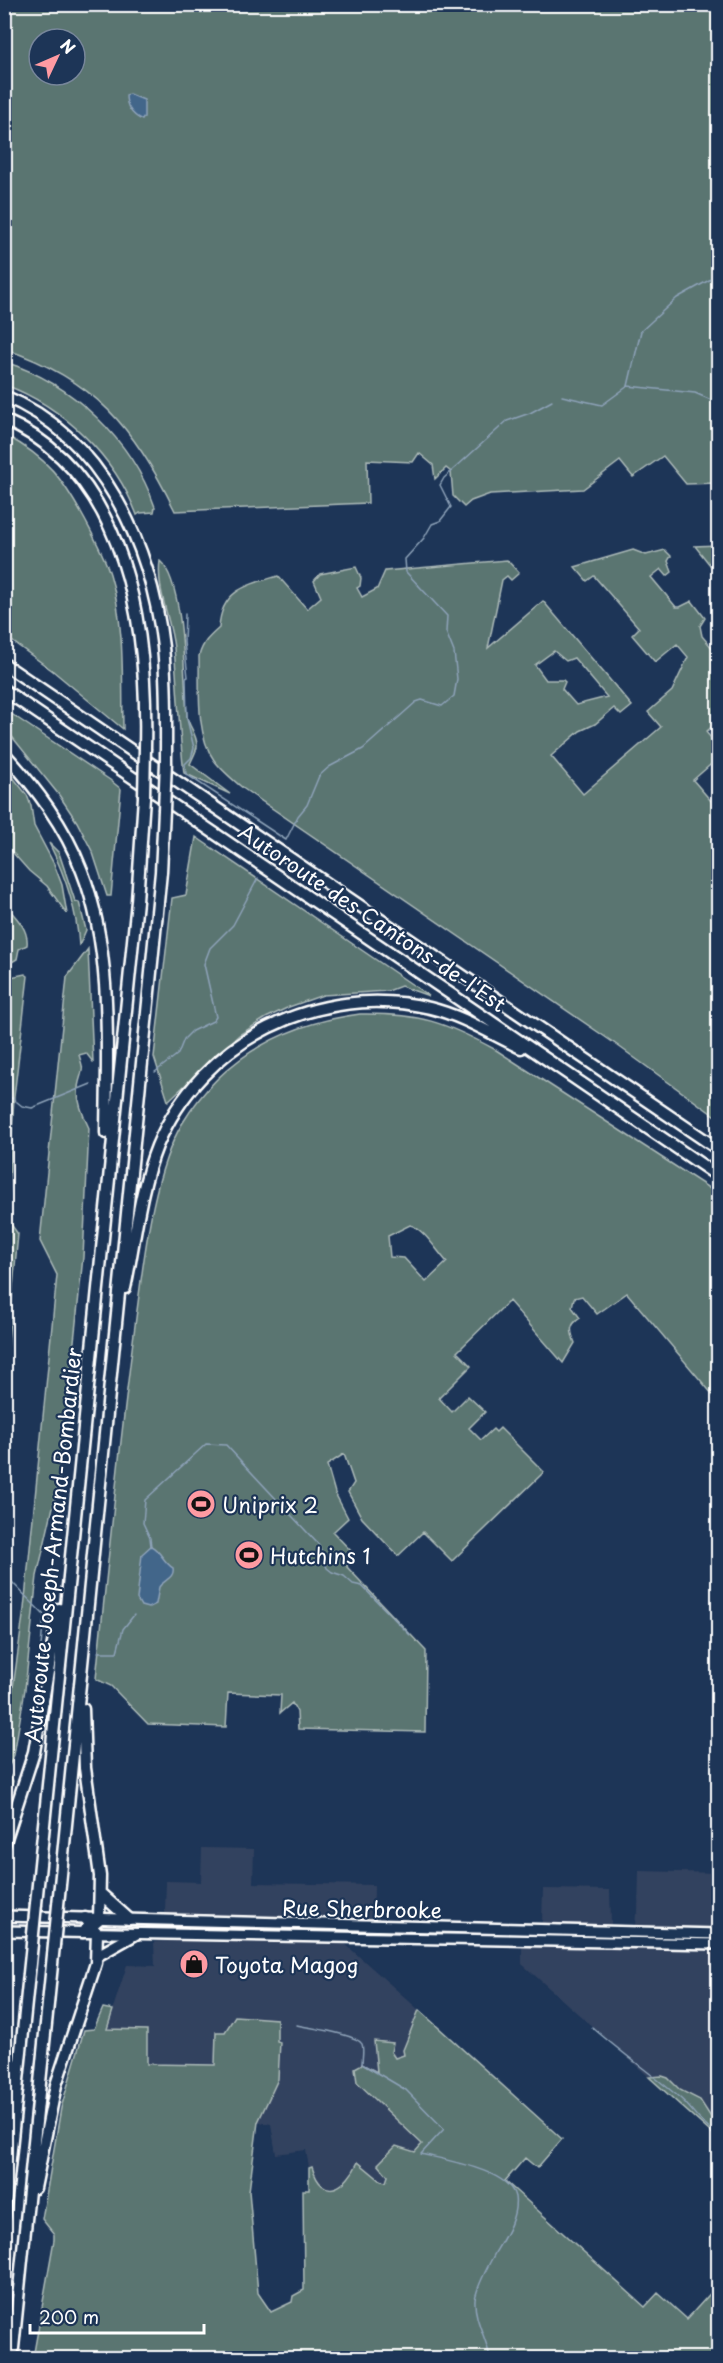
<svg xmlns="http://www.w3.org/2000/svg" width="723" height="2363" viewBox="0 0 723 2363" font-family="'Playpen Sans',sans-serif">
  <rect width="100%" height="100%" fill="#1d3557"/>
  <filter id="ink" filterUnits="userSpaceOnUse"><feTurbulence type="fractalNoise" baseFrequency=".0167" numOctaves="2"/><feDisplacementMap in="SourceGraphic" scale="12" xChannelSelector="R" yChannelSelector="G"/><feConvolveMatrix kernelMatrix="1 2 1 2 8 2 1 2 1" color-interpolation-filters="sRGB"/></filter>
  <g filter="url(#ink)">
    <path fill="#33425f" d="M202 1848 254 1849 253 1883 374 1885 373 1943H344L419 2010 404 2055 395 2058 375 2041 377 2073 357 2082 423 2144 415 2152 396 2147 379 2164 388 2176 387 2182 381 2181 358 2162 351 2178 336 2187 326 2188 317 2182 312 2167 309 2168 306 2150 276 2154 271 2124 258 2122 279 2074 277 2041 235 2016 225 2032H216L215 2065 146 2064 106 2030 127 1965 155 1966 154 1942 164 1941 166 1881 201 1882Z
      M639 1871 718 1873V2128L713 2134 716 2125 700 2100 680 2090 668 2078 649 2077 522 1964V1923L542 1924 543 1889 610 1890 611 1924 635 1926 636 1914 638 1913Z"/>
    <path fill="#5a7471" stroke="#acbab8" stroke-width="1.5" fill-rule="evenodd" d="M5 5H718V483L686 484 663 456 633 477 620 461 583 489 490 494 471 501 464 507 453 496 451 472 446 468 435 479 433 465 419 453 413 462 367 460 368 503 175 511C135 428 94 379 5 349ZM39 39H75V75H39Z
      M5 362C72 383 132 440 155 507L154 512 140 513 137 515C115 457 63 406 5 385Z
      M5 435C48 458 62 478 85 520 94 537 104 555 110 574 125 623 122 678 123 729L53 671 5 636Z
      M718 545V575L695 546Z
      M633 550 646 555 665 550 671 556 668 561 672 572 667 576 661 569 651 577 676 607H680L692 601 705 618 700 626 702 636 718 655V721L706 732 718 746V760L717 759 693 780 718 809V1118L614 1043 244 789C233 780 222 771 214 760 195 733 200 687 199 656 203 642 209 637 219 628 221 590 247 585 278 576L307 609 321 597 314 581 320 574 356 567 361 578 360 586 357 588 362 597 377 589 385 571 507 560 519 573 511 580 507 576 502 580 488 648 543 601 632 706 621 715 614 708 595 724 580 731 551 756 583 794 661 727 648 712 672 691 688 657 677 644 655 662 632 635 639 628 594 576 587 581 575 567ZM554 651 566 661 574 658 607 697 576 705 562 689 565 682 563 680H546L535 665Z
      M160 561C185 583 184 683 187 716 188 726 198 735 197 747 196 752 192 759 190 764L230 794 184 773C179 732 178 690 174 648 171 620 156 589 160 561Z
      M4 709 110 780 121 789 111 896H107L93 853 77 822 59 795 5 728Z
      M5 767 27 795 31 806 34 826 54 864 62 885 67 914 47 886 29 871 5 844Z
      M196 837 429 996 401 986 388 991 323 995 289 1007 266 1018 239 1035 168 1101 154 1057 172 898 186 895Z
      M49 843 59 853 75 901 79 902 86 930 79 946C77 910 65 875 49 843Z
      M5 905C15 916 29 929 27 945L19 949 17 959 5 966Z
      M88 949 93 1062 86 1053 79 1055C84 1071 83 1067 79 1082 75 1096 83 1116 89 1128L83 1257 59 1481 37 1576 25 1689 14 1755 8 1768V1773L13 1781 5 1809V1722L9 1716 24 1609 57 1275 40 1241 67 977Z
      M9 973 11 977 25 974 28 976 14 1097 7 1219 18 1234 5 1372 4 975Z
      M360 1014C419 1013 445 1022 496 1050L718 1194V1341L713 1343 711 1346 716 1371 718 1370V1401L627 1293 597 1314 582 1296 574 1298 572 1307 580 1318C569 1325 570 1331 575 1343L563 1363 509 1301 457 1352 471 1366 439 1398 452 1412 468 1396 485 1412 469 1428 481 1440 493 1429 496 1432 500 1428 544 1472 452 1561 423 1532 398 1556 362 1518 348 1492 354 1483 344 1454 327 1465 335 1493 348 1518 333 1532 351 1551 347 1567 426 1651 425 1732 298 1729 297 1712 292 1703 280 1713 281 1695 228 1693 226 1727 148 1724 111 1686 96 1679C108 1559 120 1438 136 1318 144 1260 152 1174 182 1124 222 1057 284 1024 360 1014ZM410 1225C423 1228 437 1251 447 1262L426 1282 404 1258 390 1257 388 1236Z
      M103 2008 113 2010 107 2029 147 2030V2064L215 2065 216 2032H225L235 2016 277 2019V2041L280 2042 278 2079 258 2122 249 2191 258 2293 271 2312 292 2302 293 2296 304 2290 303 2190H309V2168L312 2167C323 2204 347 2187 358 2162L381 2181 386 2182 388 2176 378 2164 396 2146 415 2152 422 2144 357 2082 355 2068 362 2064 377 2072 374 2041 393 2043 391 2052 395 2058 404 2055 403 2050C409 2036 413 2024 419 2010L562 2139 537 2168 525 2158 505 2181 645 2307 658 2293 687 2319 718 2285V2358H33L54 2240V2234L42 2219 61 2108 84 2030 94 2029Z
      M662 2076 668 2078 680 2090 700 2100 716 2125 715 2131 718 2128V2139L649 2077Z"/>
    <path fill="#43668a" stroke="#8ea3b9" stroke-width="1.5" d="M129 94 144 100V117L142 120C132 115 126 107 126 95Z
      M151 1546C161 1551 163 1562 173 1568 175 1578 164 1580 159 1587L156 1604 148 1608 141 1606 137 1599 142 1554Z"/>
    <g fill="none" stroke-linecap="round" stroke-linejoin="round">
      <path stroke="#8ea3b9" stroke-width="1.5" d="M628 386 641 331 677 298 713 278 718 272
        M562 396 602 405 628 386 695 393 718 403
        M185 614 184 642 188 677 186 678 187 719 194 748 191 758 185 764 186 774 286 840 298 816 307 805 319 776 329 767 363 749 416 702 422 700 442 706 454 696 457 679 454 652 446 632 447 616 406 572 405 559 424 538 432 524 440 521 451 507 440 485 444 478 507 421 530 413 552 401
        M155 1072 178 1054 184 1039 192 1031 213 1021 216 1017 204 964 210 948 233 925 258 878
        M4 1099 12 1098 22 1106 32 1108 91 1084
        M151 1546 150 1538 143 1523 145 1500 206 1444 226 1445 319 1545 327 1568 332 1572 344 1576 353 1584 362 1586 410 1635
        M8 1578 44 1615 41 1646
        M98 1652H117L123 1629 134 1615
        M297 2025C309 2028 357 2034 362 2044 364 2049 362 2058 362 2064L406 2090 444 2129 421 2154C444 2160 510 2170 515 2197 518 2217 504 2238 495 2253 489 2264 476 2288 475 2300 474 2320 487 2339 490 2358
        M592 2027C620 2052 651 2073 680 2098 692 2108 700 2124 713 2131"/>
      <g stroke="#fff" stroke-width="14">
        <path id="primary" d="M4 1916 718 1934
          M4 1931 718 1944"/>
      </g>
      <g stroke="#fff" stroke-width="15">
        <path id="motorway" d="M4 396C104 437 151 546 163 647 167 685 166 724 166 762
          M4 420C129 473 148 631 145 748
          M4 664 718 1149
          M4 690 718 1176
          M4 753C36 788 65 826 82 871 113 950 107 1049 106 1133
          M125 1288C135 1241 139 1191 157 1146 201 1040 319 982 430 1008 463 1016 491 1034 521 1048
          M4 1845 34 1752 59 1609
          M101 1894 129 1919
          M36 1904 137 901 144 797
          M58 1905 161 872 164 810
          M83 1932 99 1919 100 1876 85 1768 83 1709
          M97 1956 136 1934
          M4 2073 6 2146
          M35 2188 56 2085 96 1963 97 1933 85 1918
          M4 2217 32 1944
          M12 2358 54 1945"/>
      </g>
      <use href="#primary" stroke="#1d3557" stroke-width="9"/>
      <use href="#motorway" stroke="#1d3557" stroke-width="10"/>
      <g stroke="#fff" stroke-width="15" stroke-linecap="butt">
        <path id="motorway-bridge" d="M144 797 145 748
          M164 810 166 762
          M32 1944 36 1904
          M54 1945 58 1905"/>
      </g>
      <use href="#motorway-bridge" stroke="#1d3557" stroke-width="10"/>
    </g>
  </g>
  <defs>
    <g id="stadium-disc" transform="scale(1.5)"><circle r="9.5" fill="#ff9aa2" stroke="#1d3557"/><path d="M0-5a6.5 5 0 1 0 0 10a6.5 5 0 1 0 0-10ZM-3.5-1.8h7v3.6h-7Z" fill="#111"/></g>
    <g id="shop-disc" transform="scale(1.5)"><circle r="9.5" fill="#ff9aa2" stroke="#1d3557"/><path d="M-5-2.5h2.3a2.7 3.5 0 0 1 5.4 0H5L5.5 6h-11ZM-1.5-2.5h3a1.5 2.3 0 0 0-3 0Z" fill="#111"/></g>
  </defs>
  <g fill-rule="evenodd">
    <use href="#stadium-disc" x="201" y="1504"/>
    <use href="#stadium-disc" x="249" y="1555"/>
    <use href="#shop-disc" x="194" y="1964"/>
  </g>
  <g text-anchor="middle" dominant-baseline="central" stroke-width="4.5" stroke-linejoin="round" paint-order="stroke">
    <g font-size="21" fill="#fff" stroke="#1d3557">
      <text transform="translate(373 917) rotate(34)">Autoroute des Cantons-de-l'Est</text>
      <text transform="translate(52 1545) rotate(-84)">Autoroute Joseph-Armand-Bombardier</text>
      <text transform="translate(362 1908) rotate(1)">Rue Sherbrooke</text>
    </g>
    <g font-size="21" fill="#fff" stroke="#1d3557" text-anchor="start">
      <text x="222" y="1504">Uniprix 2</text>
      <text x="270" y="1555">Hutchins 1</text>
      <text x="215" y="1964">Toyota Magog</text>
    </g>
  </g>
  <rect width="723" height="2363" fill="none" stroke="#1d3557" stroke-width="24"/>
  <rect x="12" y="12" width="699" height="2339" fill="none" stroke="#fff" stroke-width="2" filter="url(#ink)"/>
  <g transform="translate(57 57) rotate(46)"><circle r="28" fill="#1d3557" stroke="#77869a" stroke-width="1.5"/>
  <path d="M0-4.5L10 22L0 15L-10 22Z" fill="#ff9aa2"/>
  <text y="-9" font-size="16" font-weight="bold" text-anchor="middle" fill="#ffffff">N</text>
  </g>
  <path d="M30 2324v9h174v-9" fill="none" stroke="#ffffff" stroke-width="3"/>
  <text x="39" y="2324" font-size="18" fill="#ffffff" stroke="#1d3557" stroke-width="4.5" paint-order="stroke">200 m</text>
</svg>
